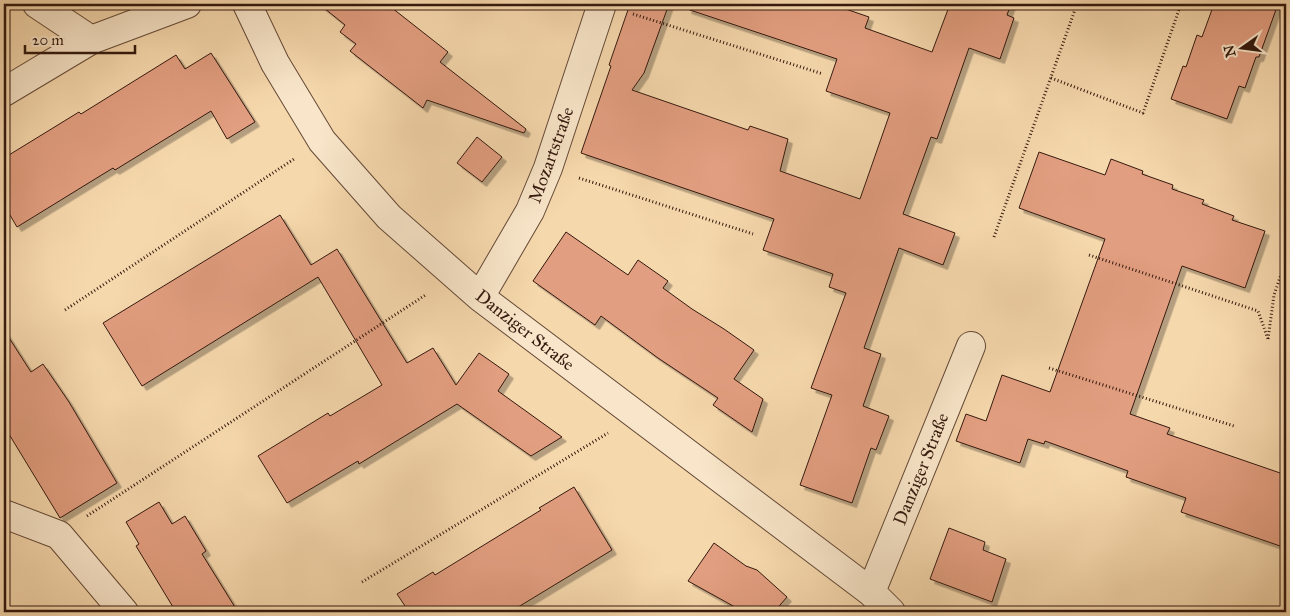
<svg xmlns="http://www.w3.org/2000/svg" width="1290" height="616" viewBox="0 0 1290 616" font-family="'IM FELL Great Primer',serif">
  <defs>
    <filter id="shadow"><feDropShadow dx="4.5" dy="4.5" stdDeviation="0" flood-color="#0004"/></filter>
  </defs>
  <rect width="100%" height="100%" fill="#f6d8ad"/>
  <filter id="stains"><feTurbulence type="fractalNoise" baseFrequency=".004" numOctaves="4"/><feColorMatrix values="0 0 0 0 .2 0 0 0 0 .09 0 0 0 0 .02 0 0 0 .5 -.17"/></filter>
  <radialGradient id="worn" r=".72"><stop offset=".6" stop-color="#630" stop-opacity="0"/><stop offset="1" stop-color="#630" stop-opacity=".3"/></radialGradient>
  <path fill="#e29e80" stroke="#34190e" filter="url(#shadow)" d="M319 4H387L448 52 440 62 526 129 524 133 427 100 423 108 350 51 356 44 340 32 345 25Z
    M630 4H669L644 73 632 90 748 130 750 126 788 139 780 171 860 199 890 113 826 91 837 59 687 9 688 4H831L869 17 865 28 932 52 950 4H1011L1007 15 1014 18 1000 59 969 48 937 139 931 137 903 214 955 233 943 265 899 248 864 348 881 354 863 406 889 416 876 450 871 448 852 503 800 485 832 395 811 388 846 293 829 287 833 274 763 250 774 219 581 153 611 66 609 65Z
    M1214 4H1278L1259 57H1256L1245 88 1239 86 1227 119 1171 99 1183 66 1186 67 1197 35 1202 37Z
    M211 53 255 122 227 139 211 111 115 170 113 168 17 227 4 205V158L79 112 81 114 176 55 185 69Z
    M477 137 502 157 482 182 457 163Z
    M1039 152 1105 175 1111 159 1143 171 1142 174 1173 185 1172 189 1204 200 1202 204 1234 216 1232 220 1265 231 1245 288 1182 266 1130 414 1170 428 1167 434 1286 475V548L1181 512 1186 498 1126 477 1128 471 1045 441 1044 444 1028 439 1020 463 956 441 966 414 986 421 1002 375 1050 392 1105 239 1019 208Z
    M280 215 311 265 337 249 407 363 433 348 456 385 479 353 509 374 498 391 562 437 531 456 457 404 359 464 358 461 287 503 258 456 328 413 330 416 382 385 318 277 142 386 103 323Z
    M566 232 628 275 638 260 668 281 663 288 692 309 724 329 754 350 734 379 763 399 752 432 713 405 718 398 658 358 601 316 595 325 533 281Z
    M4 330 31 372 43 364 69 402 117 483 60 518 4 426Z
    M574 487 612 550 510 612H409L397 594 433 572 435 575 541 510 539 508Z
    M159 502 172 524 185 516 206 551 202 554 238 612H176L136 546 139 544 126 522Z
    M949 528 985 542 983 550 1006 559 992 602 930 579Z
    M714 543 746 566 757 570 787 597 774 612H744L688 581Z"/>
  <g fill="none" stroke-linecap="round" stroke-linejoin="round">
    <g stroke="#644936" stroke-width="30">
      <path id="minor" d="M37 4 91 40 187 4
        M247 4 275 63 322 141 389 217 480 297 871 592 891 612
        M4 92 91 40
        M480 297 530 211 548 168 602 4
        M4 514 59 535 124 612
        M871 592 971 346"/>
    </g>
    <path stroke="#34190e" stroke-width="3" stroke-dasharray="1 2.5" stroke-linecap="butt" d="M633 14 823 74
      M1051 78 1143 113 1181 4
      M579 178 753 234
      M994 237 1077 4
      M1089 255 1258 311 1268 339
      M65 310 294 159
      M1268 339 1274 295 1286 260
      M1049 368 1234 426
      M87 516 427 294
      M362 582 608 433"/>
    <use href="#minor" stroke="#f9e6ca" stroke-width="28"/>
  </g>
  <g text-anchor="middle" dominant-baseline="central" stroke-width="4.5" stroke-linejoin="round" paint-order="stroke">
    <g font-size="18" fill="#34190e" stroke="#f9e6ca">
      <text transform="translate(551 155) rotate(-70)">Mozartstraße</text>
      <text transform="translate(525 330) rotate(38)">Danziger Straße</text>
      <text transform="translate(921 469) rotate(-68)">Danziger Straße</text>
    </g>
  </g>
  <rect width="1290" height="616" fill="none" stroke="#f6d8ad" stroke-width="20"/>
  <rect x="5" y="5" width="1280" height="606" fill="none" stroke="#34190e" stroke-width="2.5"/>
  <rect x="10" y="10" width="1270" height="596" fill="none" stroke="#34190e"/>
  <g transform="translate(1242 48) rotate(256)" stroke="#f9e6ca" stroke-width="4" paint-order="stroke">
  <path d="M0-4L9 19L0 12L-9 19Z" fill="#34190e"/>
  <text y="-8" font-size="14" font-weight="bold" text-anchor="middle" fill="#34190e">N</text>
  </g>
  <path d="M25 45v8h110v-8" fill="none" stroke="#34190e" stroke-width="2.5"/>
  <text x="32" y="45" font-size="15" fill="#34190e" stroke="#f9e6ca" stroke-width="4" paint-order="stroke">20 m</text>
  <rect width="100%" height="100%" filter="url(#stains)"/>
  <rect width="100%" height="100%" fill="url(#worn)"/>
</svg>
